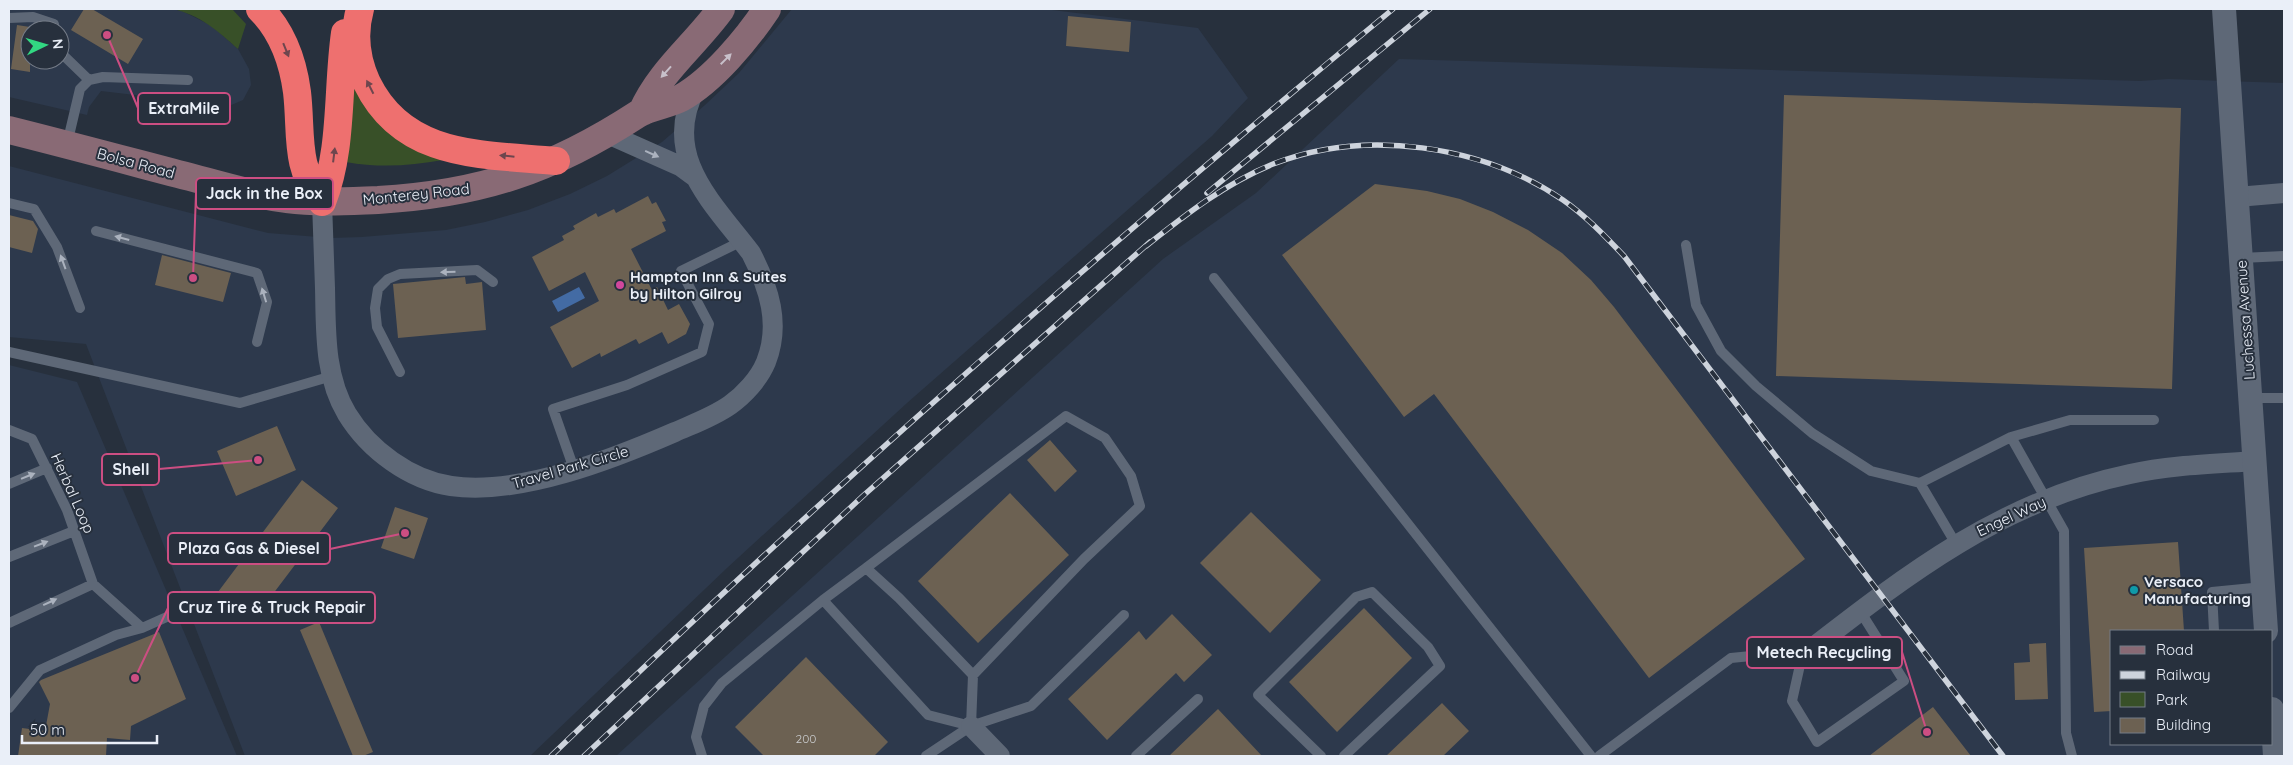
<svg xmlns="http://www.w3.org/2000/svg" width="2293" height="765" viewBox="0 0 2293 765" font-family="Quicksand,sans-serif">
  <rect width="100%" height="100%" fill="#27303d"/>
  <path fill="#2d394c" fill-rule="evenodd" d="M9 9H172L182 11 212 26 238 49 249 69 251 85 243 100 229 106 101 91 89 107 87 115 9 97ZM30 30H60V60H30Z
    M792 9H1044L1198 28 1248 98 1212 136 907 403 727 568 530 756H245L86 344 9 337V166L268 233 331 238 362 237 446 230 485 222 528 210 570 194 607 176 662 142 705 105 739 73Z
    M1399 59 2140 81 2168 79 2284 83V756H616L1163 259 1256 193ZM2112 631H2272V744H2112Z
    M9 365 77 382 237 756H9Z"/>
  <path fill="#385028" d="M173 9H232L246 24 238 49C218 31 200 15 173 9Z
    M353 75 443 160C410 166 379 168 346 162Z"/>
  <path fill="#436ba4" d="M579 287 585 298 558 312 552 301Z"/>
  <path fill="#6c6152" d="M84 9H92L143 39 128 64 71 30Z
    M1068 16 1131 22 1129 52 1066 46Z
    M17 25 30 27V72L11 69Z
    M1784 95 2181 108 2172 389 1776 376Z
    M1375 184 1427 191 1460 199 1493 212 1528 230 1562 253 1591 280 1614 307 1805 559 1649 678 1434 394 1404 417 1282 255Z
    M648 196 652 204 656 202 666 221 662 222 666 231 631 249 652 290 657 287 668 310 679 304 690 324 686 334 668 344 662 332 639 344 636 339 601 357 600 353 572 368 550 327 599 301 585 272 549 291 532 257 564 240 562 236 575 229 573 226 596 213 598 217 614 209 616 213Z
    M9 215 33 221 38 229 32 253 9 247Z
    M162 255 231 273 223 302 155 285Z
    M465 277 466 284 482 282 486 330 398 338 393 284Z
    M277 426 296 470 236 496 217 451Z
    M1050 440 1077 471 1055 492 1027 460Z
    M302 480 338 508 251 623 215 596Z
    M1010 493 1069 555 978 643 918 581Z
    M395 507 428 518 414 559 381 548Z
    M1251 512 1321 580 1270 633 1200 563Z
    M2178 542 2184 631H2112V711L2094 712 2084 548Z
    M1364 608 1412 658 1337 732 1289 682Z
    M1172 614 1212 655 1184 682 1176 673 1107 740 1068 699 1139 631 1146 640Z
    M319 622 373 752 363 756H353L300 630Z
    M159 632 186 699 131 726 130 740 107 738 106 756H18L22 728 45 731 50 704 39 682 41 680Z
    M2046 643 2048 699 2015 700 2014 663 2030 662 2029 644Z
    M806 657 888 742 874 756H764L735 727Z
    M1442 703 1469 731 1443 756H1386Z
    M1933 707 1971 756H1869Z
    M1218 709 1262 756H1169Z"/>
  <g fill="none" stroke-linecap="round" stroke-linejoin="round">
    <path stroke="#5e6877" stroke-width="10" d="M9 18 33 17 54 24 55 30
      M60 52 89 80
      M67 144 80 89 89 80 103 77 188 80
      M9 203 34 209 57 247 80 308
      M96 231 257 273 267 302 257 342
      M1686 245 1696 305 1721 351 1756 386 1812 433 1871 471 1920 483
      M2241 258 2284 256
      M1214 278 1591 756
      M9 352 240 403 332 376
      M400 372 377 327 375 308 378 289 388 279 400 274 477 270 493 282
      M2250 398H2284
      M9 430 32 439 67 510 93 584 142 628
      M2011 437 2070 420H2154
      M574 469 553 409 627 385 702 352 709 324 681 271 742 241
      M9 484 47 468
      M1956 544 1920 483 2011 437 2064 531 2066 733 2072 756
      M9 557 74 531
      M823 600 866 568
      M9 623 93 584
      M2214 631 2212 592 2263 587
      M9 708 40 670 116 635 142 628 187 608
      M971 726 973 675 899 598 866 568 1066 416 1105 438 1131 476 1140 506 1084 559 973 675
      M702 756 696 737 704 706 722 683 823 600 928 715 971 726
      M926 756 971 726 1031 706 1124 615
      M1136 756 1198 699
      M1321 756 1258 695 1356 597 1372 592 1428 647 1440 666 1344 756
      M1599 756 1731 658 1751 656H1802L1792 701 1817 742 1904 681 1860 611"/>
    <path stroke="#5e6877" stroke-width="20" d="M608 134 680 166 695 177
      M2237 197 2284 193
      M322 202C323 231 324 259 325 288 326 330 324 376 347 414 369 450 410 480 451 486 519 496 613 459 675 432 693 424 713 417 730 405 744 395 759 379 766 362 781 324 769 288 751 253 712 202 660 155 696 88
      M1802 656C1904 577 2000 501 2130 474 2171 465 2213 464 2255 461
      M971 726 1000 756"/>
    <path stroke="#5e6877" stroke-width="24" d="M2224 9 2266 631
      M2272 709 2275 756"/>
    <path stroke="#896a75" stroke-width="28" d="M642 112C660 71 695 45 721 9
      M9 130C65 144 121 159 178 174 214 183 250 195 287 199 317 203 348 201 378 200 481 194 552 170 638 114 651 106 668 105 681 98 713 80 747 39 767 9"/>
    <path stroke="#ee706f" stroke-width="28" d="M260 9C282 31 293 62 297 92 302 135 294 165 322 202
      M360 9C353 34 356 59 367 83 404 159 483 154 556 161
      M322 202C343 149 337 89 345 33"/>
    <g stroke="#cdd3dc" stroke-width="5.5">
      <path id="rail" d="M1207 193 1430 9
        M1146 246C1185 215 1226 183 1273 164 1365 128 1482 145 1563 200 1586 216 1605 236 1624 256L2003 756
        M551 756C821 496 1103 248 1393 9
        M584 756 864 495 1150 242"/>
    </g>
    <use href="#rail" stroke="#27303d" stroke-width="4" stroke-dasharray="11" stroke-linecap="butt"/>
  </g>
  <defs><path id="oneway-solid" d="M-6-.8H1V-3.2L6.5 0L1 3.2V.8H-6Z" transform="scale(1.25)"/></defs>
  <g fill="#6d464e">
    <use href="#oneway-solid" transform="translate(286 50) rotate(68)"/>
    <use href="#oneway-solid" transform="translate(370 87) rotate(-117)"/>
    <use href="#oneway-solid" transform="translate(334 155) rotate(-83)"/>
    <use href="#oneway-solid" transform="translate(507 156) rotate(-174)"/>
  </g>
  <g fill="#c8c0ca">
    <use href="#oneway-solid" transform="translate(726 59) rotate(-45)"/>
    <use href="#oneway-solid" transform="translate(666 72) rotate(132)"/>
  </g>
  <g fill="#abb2be">
    <use href="#oneway-solid" transform="translate(652 154) rotate(24)"/>
    <use href="#oneway-solid" transform="translate(122 238) rotate(-165)"/>
    <use href="#oneway-solid" transform="translate(63 262) rotate(-110)"/>
    <use href="#oneway-solid" transform="translate(448 272) rotate(178)"/>
    <use href="#oneway-solid" transform="translate(264 295) rotate(-107)"/>
    <use href="#oneway-solid" transform="translate(28 476) rotate(-22)"/>
    <use href="#oneway-solid" transform="translate(41 544) rotate(-21)"/>
    <use href="#oneway-solid" transform="translate(50 602) rotate(-25)"/>
  </g>
  <circle fill="#d1479c" stroke="#27303d" stroke-width="2" cx="620" cy="285" r="5"/>
  <circle fill="#0f9aa8" stroke="#27303d" stroke-width="2" cx="2134" cy="590" r="5"/>
  <g text-anchor="middle" dominant-baseline="central" stroke-width="4" stroke-linejoin="round" paint-order="stroke">
    <g font-size="12" fill="#caccce">
      <text x="806" y="738">200</text>
    </g>
    <g font-size="15" fill="#eaeff8" stroke="#27303d">
      <text transform="translate(136 163) rotate(15)">Bolsa Road</text>
      <text transform="translate(416 194) rotate(-6)">Monterey Road</text>
      <text transform="translate(2245 320) rotate(-94)">Luchessa Avenue</text>
      <text transform="translate(570 467) rotate(-16)">Travel Park Circle</text>
      <text transform="translate(73 493) rotate(66)">Herbal Loop</text>
      <text transform="translate(2011 516) rotate(-25)">Engel Way</text>
    </g>
    <g font-size="15" font-weight="bold" fill="#eaeff8" stroke="#27303d" text-anchor="start">
      <text x="630" y="276">Hampton Inn &amp; Suites<tspan x="630" dy="17">by Hilton Gilroy</tspan></text>
      <text x="2144" y="581">Versaco<tspan x="2144" dy="17">Manufacturing</tspan></text>
    </g>
  </g>
  <path fill="none" stroke="#cc4e82" stroke-width="2" d="M107 35L138 108M193 278L196 193M258 460L159 469M405 533L330 549M135 678L168 608M1927 732L1902 652"/>
  <g fill="#cc4e82" stroke="#27303d" stroke-width="2">
    <circle cx="107" cy="35" r="5"/>
    <circle cx="193" cy="278" r="5"/>
    <circle cx="258" cy="460" r="5"/>
    <circle cx="405" cy="533" r="5"/>
    <circle cx="135" cy="678" r="5"/>
    <circle cx="1927" cy="732" r="5"/>
  </g>
  <g fill="#27303d" stroke="#cc4e82" stroke-width="2">
    <rect x="138" y="93" width="92" height="31" rx="5"/>
    <rect x="196" y="178" width="137" height="31" rx="5"/>
    <rect x="102" y="454" width="57" height="31" rx="5"/>
    <rect x="168" y="533" width="162" height="31" rx="5"/>
    <rect x="168" y="592" width="207" height="31" rx="5"/>
    <rect x="1747" y="637" width="155" height="31" rx="5"/>
  </g>
  <g font-size="16" text-anchor="middle" font-weight="bold" fill="#eaeff8">
    <text x="184" y="114">ExtraMile</text>
    <text x="264" y="199">Jack in the Box</text>
    <text x="131" y="475">Shell</text>
    <text x="249" y="554">Plaza Gas &amp; Diesel</text>
    <text x="272" y="613">Cruz Tire &amp; Truck Repair</text>
    <text x="1824" y="658">Metech Recycling</text>
  </g>
  <rect width="2293" height="765" fill="none" stroke="#eaeff8" stroke-width="20"/>
  <rect x="2110" y="630" width="162" height="115" fill="#27303d" stroke="#757c88"/>
  <rect x="2120" y="646" width="25" height="8" fill="#896a75" stroke="#757c88"/>
  <text x="2156" y="655" font-size="15" fill="#eaeff8">Road</text>
  <rect x="2120" y="671" width="25" height="8" fill="#cdd3dc" stroke="#757c88"/>
  <text x="2156" y="680" font-size="15" fill="#eaeff8">Railway</text>
  <rect x="2120" y="692" width="25" height="15" fill="#385028" stroke="#757c88"/>
  <text x="2156" y="705" font-size="15" fill="#eaeff8">Park</text>
  <rect x="2120" y="718" width="25" height="15" fill="#6c6152" stroke="#757c88"/>
  <text x="2156" y="730" font-size="15" fill="#eaeff8">Building</text>
  <g transform="translate(45 45) rotate(85)"><circle r="24" fill="#27303d" stroke="#757c88"/>
  <path d="M0-4L9 19L0 12L-9 19Z" fill="#32d882"/>
  <text y="-8" font-size="14" font-weight="bold" text-anchor="middle" fill="#eaeff8">N</text>
  </g>
  <path d="M22 735v8h135v-8" fill="none" stroke="#eaeff8" stroke-width="2.5"/>
  <text x="30" y="735" font-size="15" fill="#eaeff8" stroke="#27303d" stroke-width="4" paint-order="stroke">50 m</text>
</svg>
